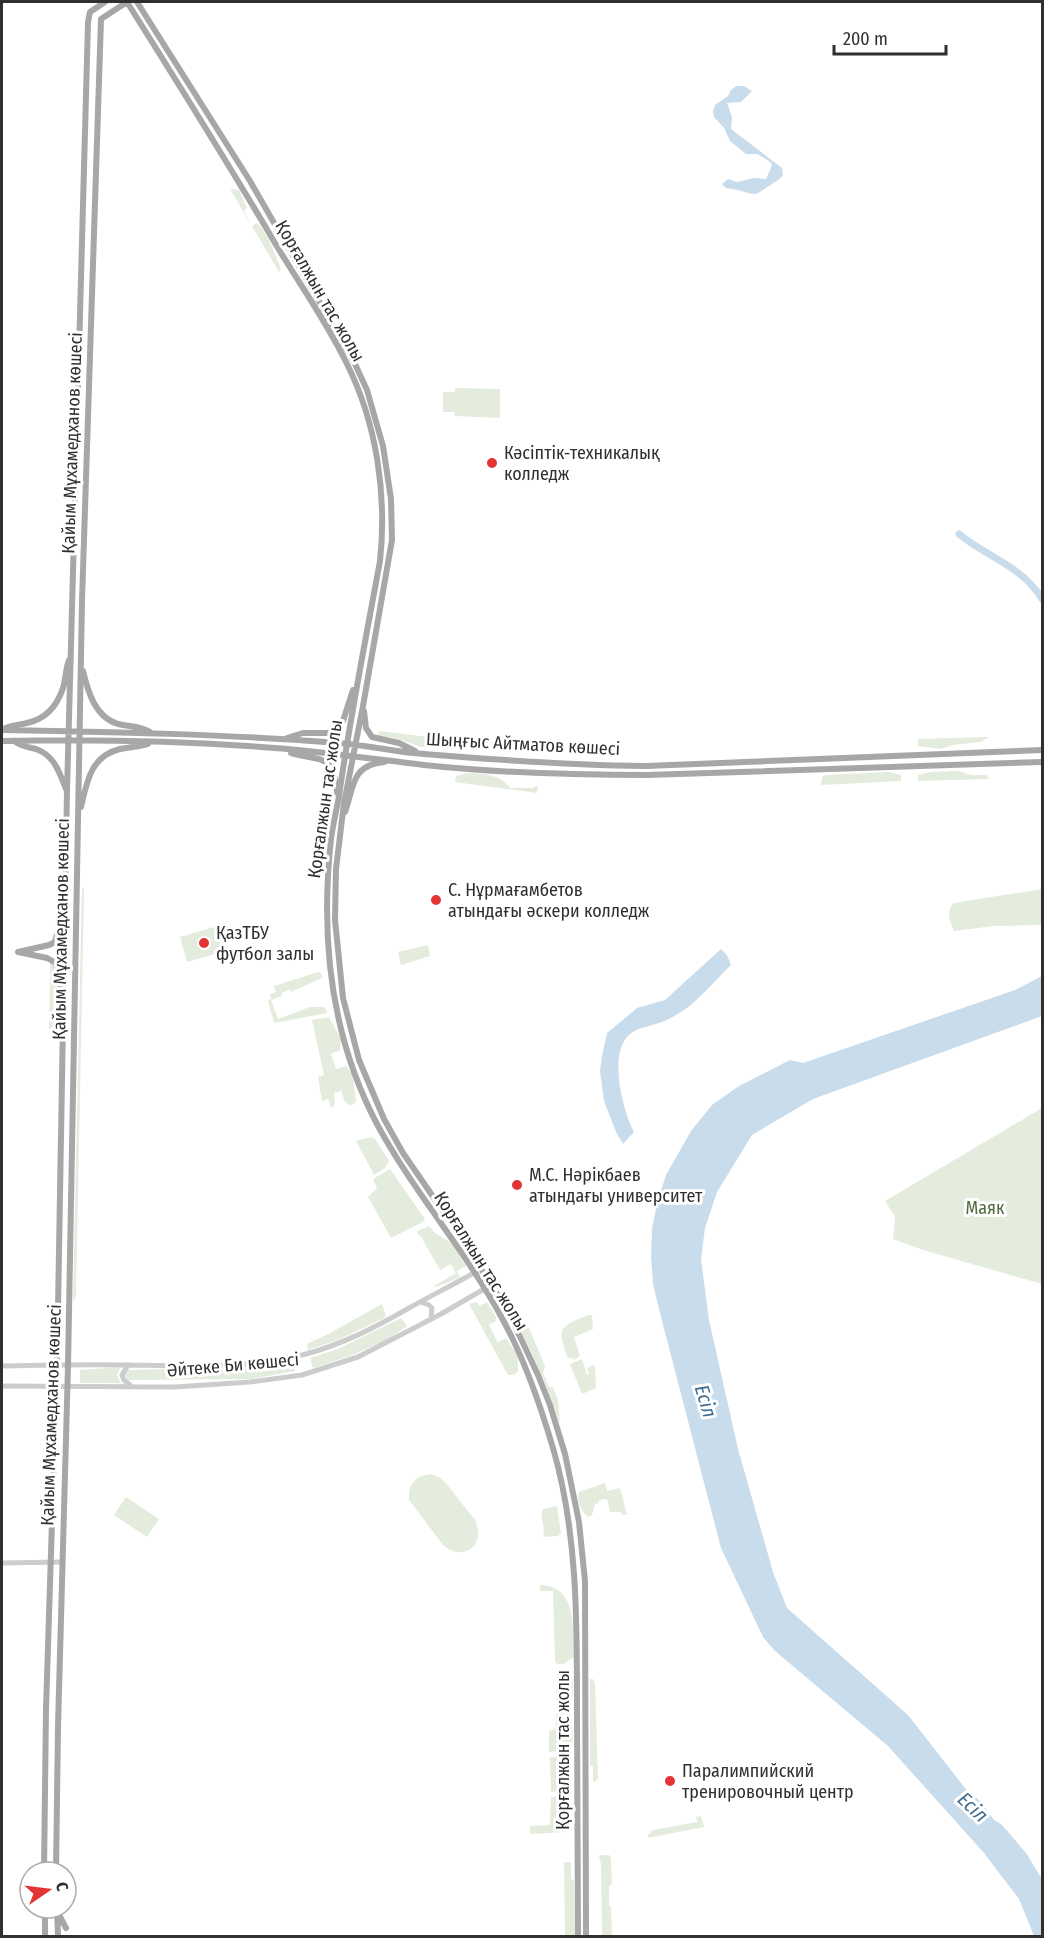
<svg xmlns="http://www.w3.org/2000/svg" width="1044" height="1938" viewBox="0 0 1044 1938" font-family="'Fira Sans Condensed',sans-serif">
  <rect width="100%" height="100%" fill="#fff"/>
  <path fill="#e4ecdd" d="M230 189 239 190 247 208 244 211 252 226 257 223C270 237 274 253 281 269L279 272Z
    M455 388 500 389V418L455 416 454 412H443V392H455Z
    M379 731 462 741 459 743H446L433 747H421L395 738 378 736Z
    M989 737 980 742 953 745 941 749 918 746V739Z
    M959 771 971 775H986L989 779 918 781V775L929 772Z
    M889 772 901 775V781L821 785 822 777 825 775Z
    M467 773C483 774 501 774 510 788H533L538 785 537 793 455 782 456 776Z
    M82 887 84 890 76 1296 73 1301Z
    M1042 889V925L994 926 954 931C950 921 945 912 954 903Z
    M221 925 228 950 187 962 180 937Z
    M428 945 430 956 401 965 398 952Z
    M50 962H52L56 968 55 981 59 997 58 1026 55 1029H49Z
    M318 972 321 973 322 978 291 992 290 989 282 993V996L271 1000 278 1019 310 1007H325L327 1013 274 1023 268 1001 271 999 270 994 276 992 274 986Z
    M329 1017 341 1039 340 1050 331 1054 336 1069 346 1066 353 1075 356 1101 354 1104 349 1105 345 1102 341 1091 334 1093 335 1105 331 1108 328 1099 322 1101 318 1077 324 1075 312 1020Z
    M1042 1108V1284L923 1250 893 1239 895 1217 885 1201Z
    M371 1137 375 1139 389 1161 385 1168 374 1175 356 1141Z
    M390 1169 425 1219 423 1222 391 1238 368 1197 377 1188 373 1179Z
    M429 1226 435 1233 451 1243 466 1266 457 1271 460 1277 447 1283 435 1287 434 1286 456 1273 451 1264 440 1270 420 1235H418L417 1231Z
    M477 1302 479 1306 487 1302 496 1317V1321L489 1325 499 1345 498 1342 506 1338 518 1356V1371L514 1375H508L469 1304Z
    M382 1304 386 1315 384 1318 338 1340 308 1350 307 1344 330 1333Z
    M588 1315H592L593 1329 574 1337 580 1356 574 1360 573 1358H568C556 1327 560 1327 588 1315Z
    M514 1316 527 1323 545 1366 543 1373 549 1387H553L558 1400 560 1424C548 1386 531 1351 514 1316Z
    M401 1318 407 1326 387 1340 350 1356 313 1368 310 1358 338 1349Z
    M292 1359 295 1371 251 1379 128 1380 125 1375 128 1370 168 1369Z
    M582 1359 587 1375 589 1374 587 1368 595 1365 596 1388 582 1394 570 1364Z
    M121 1367 117 1375 121 1383H80V1370Z
    M431 1474 439 1477 445 1482 475 1520C487 1545 463 1563 443 1545L409 1500C408 1484 416 1475 431 1474Z
    M605 1483 607 1491 620 1488 627 1515H623L621 1512H610L607 1499 599 1500V1503L595 1504 592 1515 588 1517C581 1511 576 1502 579 1492Z
    M126 1497 159 1519 147 1537 114 1515Z
    M557 1506 561 1533 558 1536 543 1537C546 1527 539 1518 543 1509Z
    M540 1585C578 1586 573 1630 574 1657L563 1664H557L555 1661 553 1591H540Z
    M563 1670 564 1679H573V1694L571 1703H564L563 1722H572L573 1740 563 1751 549 1752V1731L556 1729V1671Z
    M590 1679H593L595 1683 598 1779 595 1782H593V1766L590 1765Z
    M550 1757H563L564 1791 551 1792Z
    M564 1796C564 1813 581 1814 565 1832L530 1834V1826L550 1825 551 1797Z
    M701 1816 704 1827 648 1838V1835L653 1830 697 1822 696 1817Z
    M603 1855H609L611 1858 612 1884 609 1886V1905L611 1907 612 1936H602L601 1864 599 1856Z
    M564 1862H571V1879L574 1880 575 1936H565Z"/>
  <path fill="#c9dcec" d="M736 86H744L752 91 741 102 727 103 732 117 731 129 782 168 783 175C780 180 776 181 772 184 754 195 760 197 738 190 731 188 727 191 722 184L728 179 737 182 754 178 766 179 772 165 769 161 757 154H746L730 141 724 128 714 117 713 111 715 105 728 96 731 90Z
    M721 949 727 955 731 965C716 979 696 1004 679 1013 673 1017 666 1021 659 1023 648 1027 638 1027 629 1035 608 1053 623 1112 634 1132L623 1144 616 1132 604 1101 600 1071 602 1056 607 1033 637 1008 665 1000Z
    M1042 976V1016L813 1099 752 1135 717 1192 705 1228 701 1259 709 1320 738 1449 773 1572 787 1608 908 1715 965 1788 980 1801 994 1820 1001 1824 1009 1833 1026 1853 1042 1879V1936H1034L1019 1899 984 1853 888 1746 775 1651 763 1637 721 1548 661 1317 653 1284 651 1258 652 1229 657 1203 666 1175 691 1131 712 1105 739 1086 790 1060 803 1063 1015 990Z"/>
  <g fill="none" stroke-linecap="round" stroke-linejoin="round">
    <path stroke="#c9dcec" stroke-width="7" d="M959 534C988 558 1021 565 1042 599"/>
    <path stroke="#ccc" stroke-width="5" d="M421 1302 429 1305 432 1308 431 1319
      M128 1365 122 1375 124 1380 130 1385
      M2 1366C44 1365 87 1364 129 1365 187 1366 249 1369 306 1354 343 1344 376 1327 409 1308 432 1295 455 1284 477 1271
      M2 1386 175 1387 250 1382 302 1375 358 1357 441 1314 491 1285
      M2 1563 62 1562"/>
    <path stroke="#a7a7a7" stroke-width="6" d="M127 2C176 80 225 158 272 238 296 279 325 319 346 362 377 423 387 495 380 561 366 637 351 713 340 789 338 806 333 822 331 839 320 939 330 1036 378 1126 415 1194 467 1252 503 1320 525 1360 540 1404 553 1448 578 1534 577 1624 577 1713 577 1787 578 1862 578 1936
      M137 2 250 181 355 364 367 390 383 446 391 499 392 540 363 706 344 803 336 869 335 920 343 998 359 1060 384 1119 403 1153 456 1230 508 1311 538 1375 550 1405 565 1454 579 1522 585 1581 586 1936
      M83 671C88 692 95 717 118 724 130 727 139 725 150 732
      M364 711 366 728 372 737 399 743 415 751
      M3 729C12 725 18 725 27 723 46 719 57 706 63 688 66 679 65 670 69 660
      M2 730C114 732 226 734 338 743 367 745 395 752 424 754 498 760 572 765 646 766L1042 750
      M287 738 303 733H328L336 729 343 721 353 690
      M2 741C92 739 184 741 275 748 325 752 374 759 424 765 498 773 573 775 647 775L1042 762
      M14 741C20 746 28 747 36 749 55 756 59 772 66 789
      M291 753C324 762 333 753 337 793
      M81 807C87 781 91 756 120 749 130 747 139 747 148 744
      M345 812C354 787 351 765 384 762
      M18 952 49 945 55 942 63 912
      M18 952 47 958 56 963 62 993
      M44 1872 46 1709 57 1366 67 791 88 22 90 12 105 2
      M56 1872 58 1727 68 1366 82 601 101 19 127 2
      M45 1908V1936
      M57 1908 58 1936
      M59 1915 66 1928"/>
  </g>
  <g fill="#e33435" stroke="#fff" stroke-width="2">
    <circle cx="492" cy="463" r="6"/>
    <circle cx="436" cy="900" r="6"/>
    <circle cx="204" cy="943" r="6"/>
    <circle cx="517" cy="1185" r="6"/>
    <circle cx="670" cy="1781" r="6"/>
  </g>
  <g text-anchor="middle" dominant-baseline="central" stroke-width="6" stroke-linejoin="round" paint-order="stroke">
    <g font-size="18" fill="#2f2f2f" stroke="#fff">
      <text transform="translate(320 291) rotate(60)">Қорғалжын тас жолы</text>
      <text transform="translate(72 443) rotate(-88)">Қайым Мұхамедханов көшесі</text>
      <text transform="translate(523 744) rotate(3)">Шыңғыс Айтматов көшесі</text>
      <text transform="translate(325 799) rotate(-82)">Қорғалжын тас жолы</text>
      <text transform="translate(61 929) rotate(-89)">Қайым Мұхамедханов көшесі</text>
      <text transform="translate(481 1261) rotate(58)">Қорғалжын тас жолы</text>
      <text transform="translate(233 1365) rotate(-5)">Әйтеке Би көшесі</text>
      <text transform="translate(51 1415) rotate(-88)">Қайым Мұхамедханов көшесі</text>
      <text transform="translate(563 1750) rotate(-90)">Қорғалжын тас жолы</text>
    </g>
    <g font-size="18" fill="#2f2f2f" stroke="#fff" text-anchor="start">
      <text x="504" y="453">Кәсіптік-техникалық<tspan x="504" dy="21">колледж</tspan></text>
      <text x="448" y="890">С. Нұрмағамбетов<tspan x="448" dy="21">атындағы әскери колледж</tspan></text>
      <text x="216" y="933">ҚазТБУ<tspan x="216" dy="21">футбол залы</tspan></text>
      <text x="529" y="1175">М.С. Нәрікбаев<tspan x="529" dy="21">атындағы университет</tspan></text>
      <text x="682" y="1771">Паралимпийский<tspan x="682" dy="21">тренировочный центр</tspan></text>
    </g>
    <g font-size="18" fill="#4f6a3d" stroke="#fff">
      <text x="985" y="1208">Маяк</text>
    </g>
    <g font-size="20" font-style="italic" fill="#3d6b90" stroke="#fff">
      <text transform="translate(706 1401) rotate(73)">Есіл</text>
      <text transform="translate(973 1807) rotate(43)">Есіл</text>
    </g>
  </g>
  <rect width="1044" height="1938" fill="none" stroke="#2f2f2f" stroke-width="6"/>
  <g transform="translate(48 1890) rotate(76)"><circle r="28" fill="#ffffff" stroke="#acacac" stroke-width="1.5"/>
  <path d="M0-4.5L10 22L0 15L-10 22Z" fill="#e33435"/>
  <text y="-9" font-size="16" font-weight="bold" text-anchor="middle" fill="#2f2f2f">С</text>
  </g>
  <path d="M834 45v9h112v-9" fill="none" stroke="#2f2f2f" stroke-width="3"/>
  <text x="843" y="45" font-size="18" fill="#2f2f2f" stroke="#ffffff" stroke-width="4.5" paint-order="stroke">200 m</text>
</svg>
